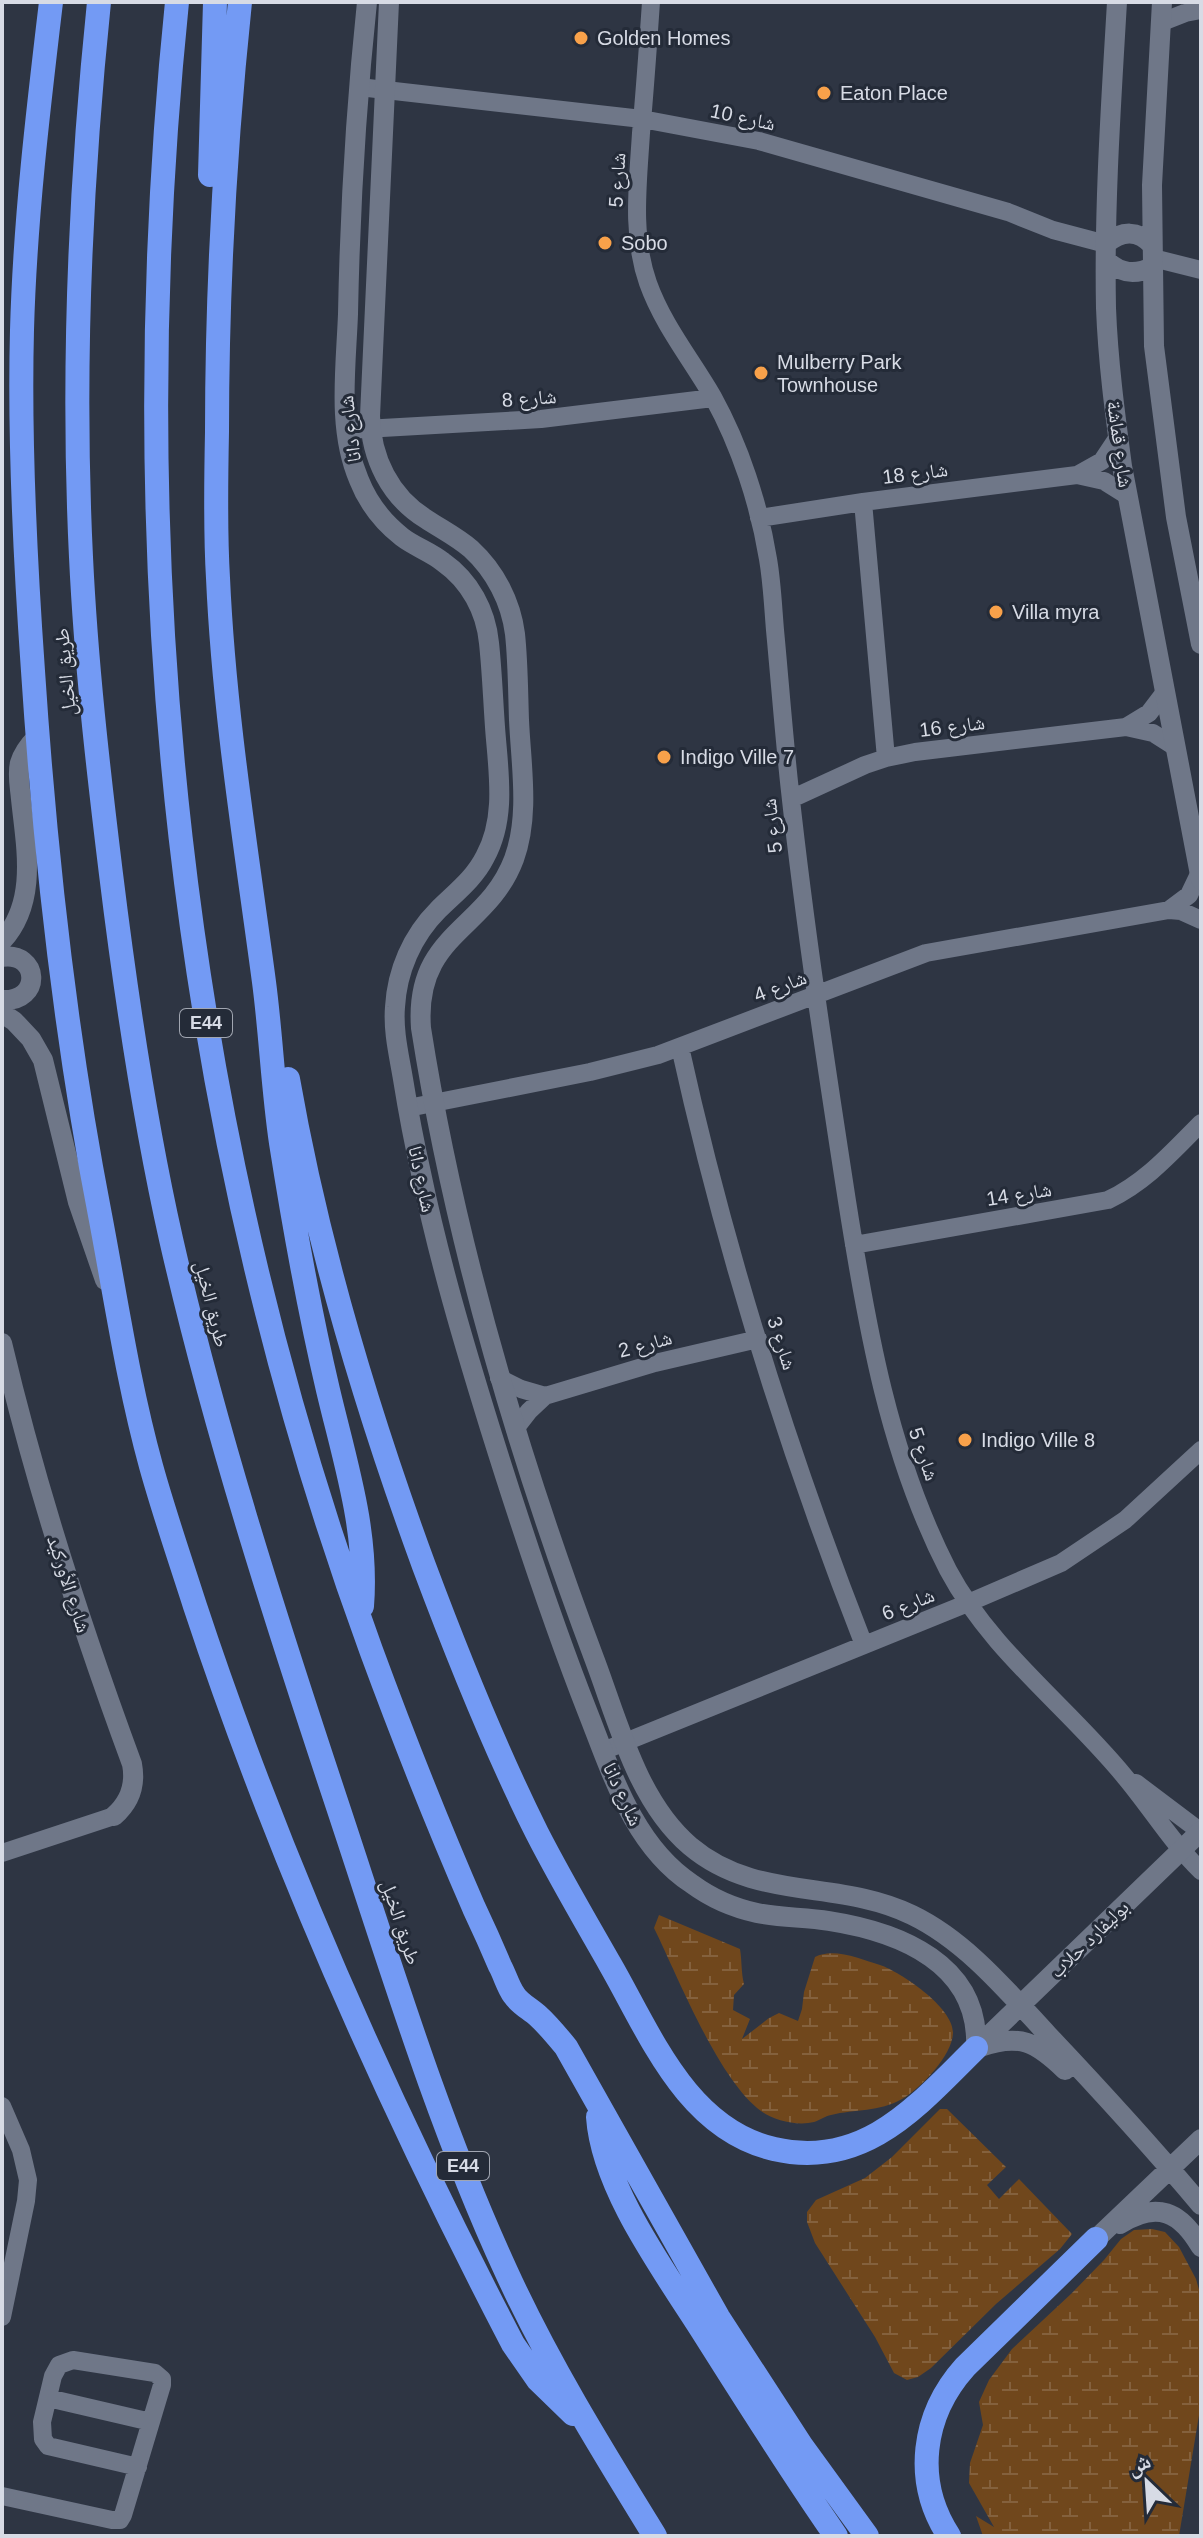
<svg xmlns="http://www.w3.org/2000/svg" width="1203" height="2538" viewBox="0 0 1203 2538" font-family="Helvetica,'Noto Naskh Arabic',sans-serif">
  <defs>
    <pattern id="wetland-marsh" width="20" height="14" patternUnits="userSpaceOnUse" patternTransform="scale(2)"><rect width="20" height="14" fill="#70471c"/><path d="M1 5h8M5 5V1M11 12h8M15 12V8" fill="none" stroke="#84613d"/></pattern>
  </defs>
  <rect width="100%" height="100%" fill="#2e3543"/>
  <path fill="url(#wetland-marsh)" d="M659 1915 740 1949C742 1961 741 1972 744 1984L734 1995 733 2010 750 2019 742 2039 769 2018 779 2013 798 2021 802 2009 804 1992 815 1957C833 1947 861 1959 880 1965 901 1972 954 2008 953 2033 952 2056 921 2088 902 2099 879 2112 855 2109 831 2115 825 2116 820 2120 814 2122 798 2126 774 2121 761 2111 718 2079 679 1979 654 1928Z
    M940 2109H947L1006 2167 987 2185 999 2199 1019 2179 1072 2234 1060 2249 996 2304 931 2368 918 2377 907 2380 894 2373 875 2337 815 2243 807 2222V2212L816 2200 865 2178 892 2157Z
    M1152 2229 1165 2232 1179 2247 1196 2279 1201 2297V2403L1179 2536H983L976 2516 994 2527 969 2483 970 2463 983 2425 979 2402 989 2380 1012 2349 1072 2293 1104 2260 1121 2239 1134 2230Z"/>
  <g fill="none" stroke-linecap="round" stroke-linejoin="round">
    <path stroke="#6f7788" stroke-width="18" d="M651 2C648 46 645 89 641 133 638 183 631 235 648 283 663 325 691 359 713 397 740 446 759 504 768 559 772 582 773 606 775 630 780 683 784 737 790 791 805 928 826 1065 847 1201 867 1328 889 1455 948 1570 991 1651 1068 1707 1125 1777 1151 1808 1172 1843 1201 1871
      M1162 22 1185 13 1201 10
      M359 87 642 119 759 141 1008 212 1053 230 1106 244
      M1153 258 1201 270
      M347 430 541 419 713 398
      M1077 475 1102 461 1118 437
      M863 502 886 758
      M759 518 863 502 1077 475 1104 481 1128 496
      M1126 727 1149 713 1165 692
      M791 799 865 765 886 758 915 752 1126 727 1153 733 1175 747
      M1169 910 1189 895 1200 872
      M680 1047C725 1251 788 1451 864 1645
      M408 1108 590 1072 658 1055 926 953 1169 910 1181 911 1201 920
      M854 1245 1108 1200C1146 1182 1172 1152 1201 1123
      M499 1378 521 1389 545 1396
      M515 1429 529 1411 545 1396 655 1363 758 1339
      M603 1751 968 1603 1061 1563 1125 1520 1201 1450
      M1136 1783 1201 1832
      M2 1853 114 1816
      M2 2106 21 2150 28 2180 26 2201 2 2317
      M48 2398 151 2422
      M2 2496 112 2520H120L123 2515C136 2472 149 2428 162 2385V2379L155 2373 73 2360 59 2365 53 2376 42 2422 43 2439 48 2446 138 2467"/>
    <path stroke="#6f7788" stroke-width="20" d="M367 2C356 106 350 210 348 314 346 368 337 429 359 480 368 503 383 522 402 537 415 547 431 552 443 562 470 581 486 611 489 643 492 671 493 699 495 727 498 770 507 817 485 857 474 879 455 893 438 910 412 936 397 971 395 1007 393 1031 399 1055 403 1079 408 1110 414 1142 421 1173 439 1260 464 1344 490 1428 520 1524 551 1619 588 1713 612 1774 634 1846 692 1884 711 1898 734 1908 757 1913 781 1918 805 1917 829 1921 900 1932 980 1964 976 2048
      M389 2 370 416C371 458 390 497 426 519 441 529 457 537 471 549 495 571 511 602 515 634 518 662 518 691 519 720 521 765 530 815 514 859 487 931 414 933 421 1028 455 1244 517 1453 594 1658 618 1721 637 1801 690 1846 756 1902 839 1879 912 1915 966 1941 1008 1992 1048 2035 1100 2090 1152 2147 1201 2205
      M1117 2C1111 104 1104 206 1106 308 1108 361 1115 414 1122 466L1201 880
      M1162 2 1152 185 1154 346 1176 517 1201 644
      M1106 244C1122 230 1138 230 1152 245
      M1107 261C1121 274 1135 275 1153 267
      M2 941C38 902 26 847 21 799 20 787 17 774 20 763 23 752 30 744 37 737
      M2 957C39 951 43 1002 2 1000
      M2 1013 14 1021 31 1039 43 1060 78 1202 105 1280
      M2 1343C36 1487 81 1626 132 1764 136 1785 130 1802 114 1816
      M980 2047C1020 2033 1036 2042 1065 2070
      M976 2048 1201 1831
      M1120 2224C1157 2201 1180 2211 1201 2247
      M1096 2239 1201 2139"/>
    <path stroke="#739af4" stroke-width="24" d="M51 2C38 111 25 220 22 330 19 444 25 558 33 671 45 854 65 1035 100 1215 116 1299 128 1383 151 1466 164 1513 180 1559 195 1606 279 1860 389 2106 513 2344L538 2380 573 2414
      M99 2C80 186 72 372 81 557 86 663 98 768 111 874 126 996 144 1119 171 1239 214 1428 274 1614 335 1798 388 1957 436 2119 506 2271 548 2363 602 2450 655 2536
      M177 2C120 558 179 1125 371 1650 403 1737 437 1823 474 1908 483 1927 492 1947 500 1966 505 1975 508 1987 514 1995 519 2003 530 2009 538 2016 548 2025 557 2036 566 2047L718 2317 801 2445 867 2536
      M240 2C225 145 217 288 217 432 216 480 215 529 218 578 224 713 246 847 264 982 271 1035 273 1089 281 1143 294 1226 309 1309 328 1390 345 1462 368 1531 362 1606
      M210 175 215 2
      M288 1079C317 1245 366 1408 424 1566 458 1657 494 1747 537 1833 560 1878 586 1922 611 1966 651 2036 687 2129 774 2149 865 2170 918 2105 976 2048
      M598 2117C603 2190 666 2273 705 2335 748 2403 790 2470 836 2536
      M949 2536C913 2481 922 2415 965 2367L1096 2239"/>
  </g>
  <g fill="#f8a14a" stroke="#242b38" stroke-width="3">
    <circle cx="581" cy="38" r="8"/>
    <circle cx="824" cy="93" r="8"/>
    <circle cx="605" cy="243" r="8"/>
    <circle cx="761" cy="373" r="8"/>
    <circle cx="996" cy="612" r="8"/>
    <circle cx="664" cy="757" r="8"/>
    <circle cx="965" cy="1440" r="8"/>
  </g>
  <g text-anchor="middle" dominant-baseline="central" stroke-width="6" stroke-linejoin="round" paint-order="stroke">
    <g fill="#242b38" stroke="#a1a6b1" stroke-width="2">
      <rect x="180" y="1009" width="52" height="28" rx="6"/>
      <rect x="437" y="2152" width="52" height="28" rx="6"/>
    </g>
    <g font-size="18" font-weight="bold" fill="#d7dbe5">
      <text x="206" y="1023">E44</text>
      <text x="463" y="2166">E44</text>
    </g>
    <g font-size="20" fill="#d7dbe5" stroke="#242b38" text-anchor="start">
      <text x="597" y="38">Golden Homes</text>
      <text x="840" y="93">Eaton Place</text>
      <text x="621" y="243">Sobo</text>
      <text x="777" y="362">Mulberry Park<tspan x="777" dy="23">Townhouse</tspan></text>
      <text x="1012" y="612">Villa myra</text>
      <text x="680" y="757">Indigo Ville 7</text>
      <text x="981" y="1440">Indigo Ville 8</text>
    </g>
    <g font-size="20" fill="#d7dbe5" stroke="#242b38">
      <text transform="translate(743 117) rotate(12)">شارع 10</text>
      <text transform="translate(617 180) rotate(-87)">شارع 5</text>
      <text transform="translate(529 398) rotate(-4)">شارع 8</text>
      <text transform="translate(350 429) rotate(-97)">شارع دانا</text>
      <text transform="translate(1120 444) rotate(82)">شارع قماشة</text>
      <text transform="translate(915 473) rotate(-7)">شارع 18</text>
      <text transform="translate(65 672) rotate(-95)">طريق الخيل</text>
      <text transform="translate(952 726) rotate(-7)">شارع 16</text>
      <text transform="translate(772 826) rotate(-97)">شارع 5</text>
      <text transform="translate(780 986) rotate(-21)">شارع 4</text>
      <text transform="translate(422 1179) rotate(78)">شارع دانا</text>
      <text transform="translate(1019 1194) rotate(-9)">شارع 14</text>
      <text transform="translate(212 1304) rotate(76)">طريق الخيل</text>
      <text transform="translate(782 1343) rotate(72)">شارع 3</text>
      <text transform="translate(645 1344) rotate(-15)">شارع 2</text>
      <text transform="translate(924 1454) rotate(71)">شارع 5</text>
      <text transform="translate(69 1584) rotate(72)">شارع الأوركيد</text>
      <text transform="translate(908 1604) rotate(-22)">شارع 6</text>
      <text transform="translate(623 1794) rotate(65)">شارع دانا</text>
      <text transform="translate(401 1922) rotate(72)">طريق الخيل</text>
      <text transform="translate(1089 1939) rotate(-44)">بوليفارد حلاب</text>
    </g>
  </g>
  <rect width="1203" height="2538" fill="none" stroke="#d7dbe5" stroke-width="8"/>
  <g transform="translate(1147 2482) rotate(335)" stroke="#242b38" stroke-width="6" paint-order="stroke">
  <path d="M0-6L14 30L0 20L-14 30Z" fill="#d7dbe5"/>
  <text y="-12" font-size="22" font-weight="bold" text-anchor="middle" fill="#d7dbe5">ش</text>
  </g>
</svg>
